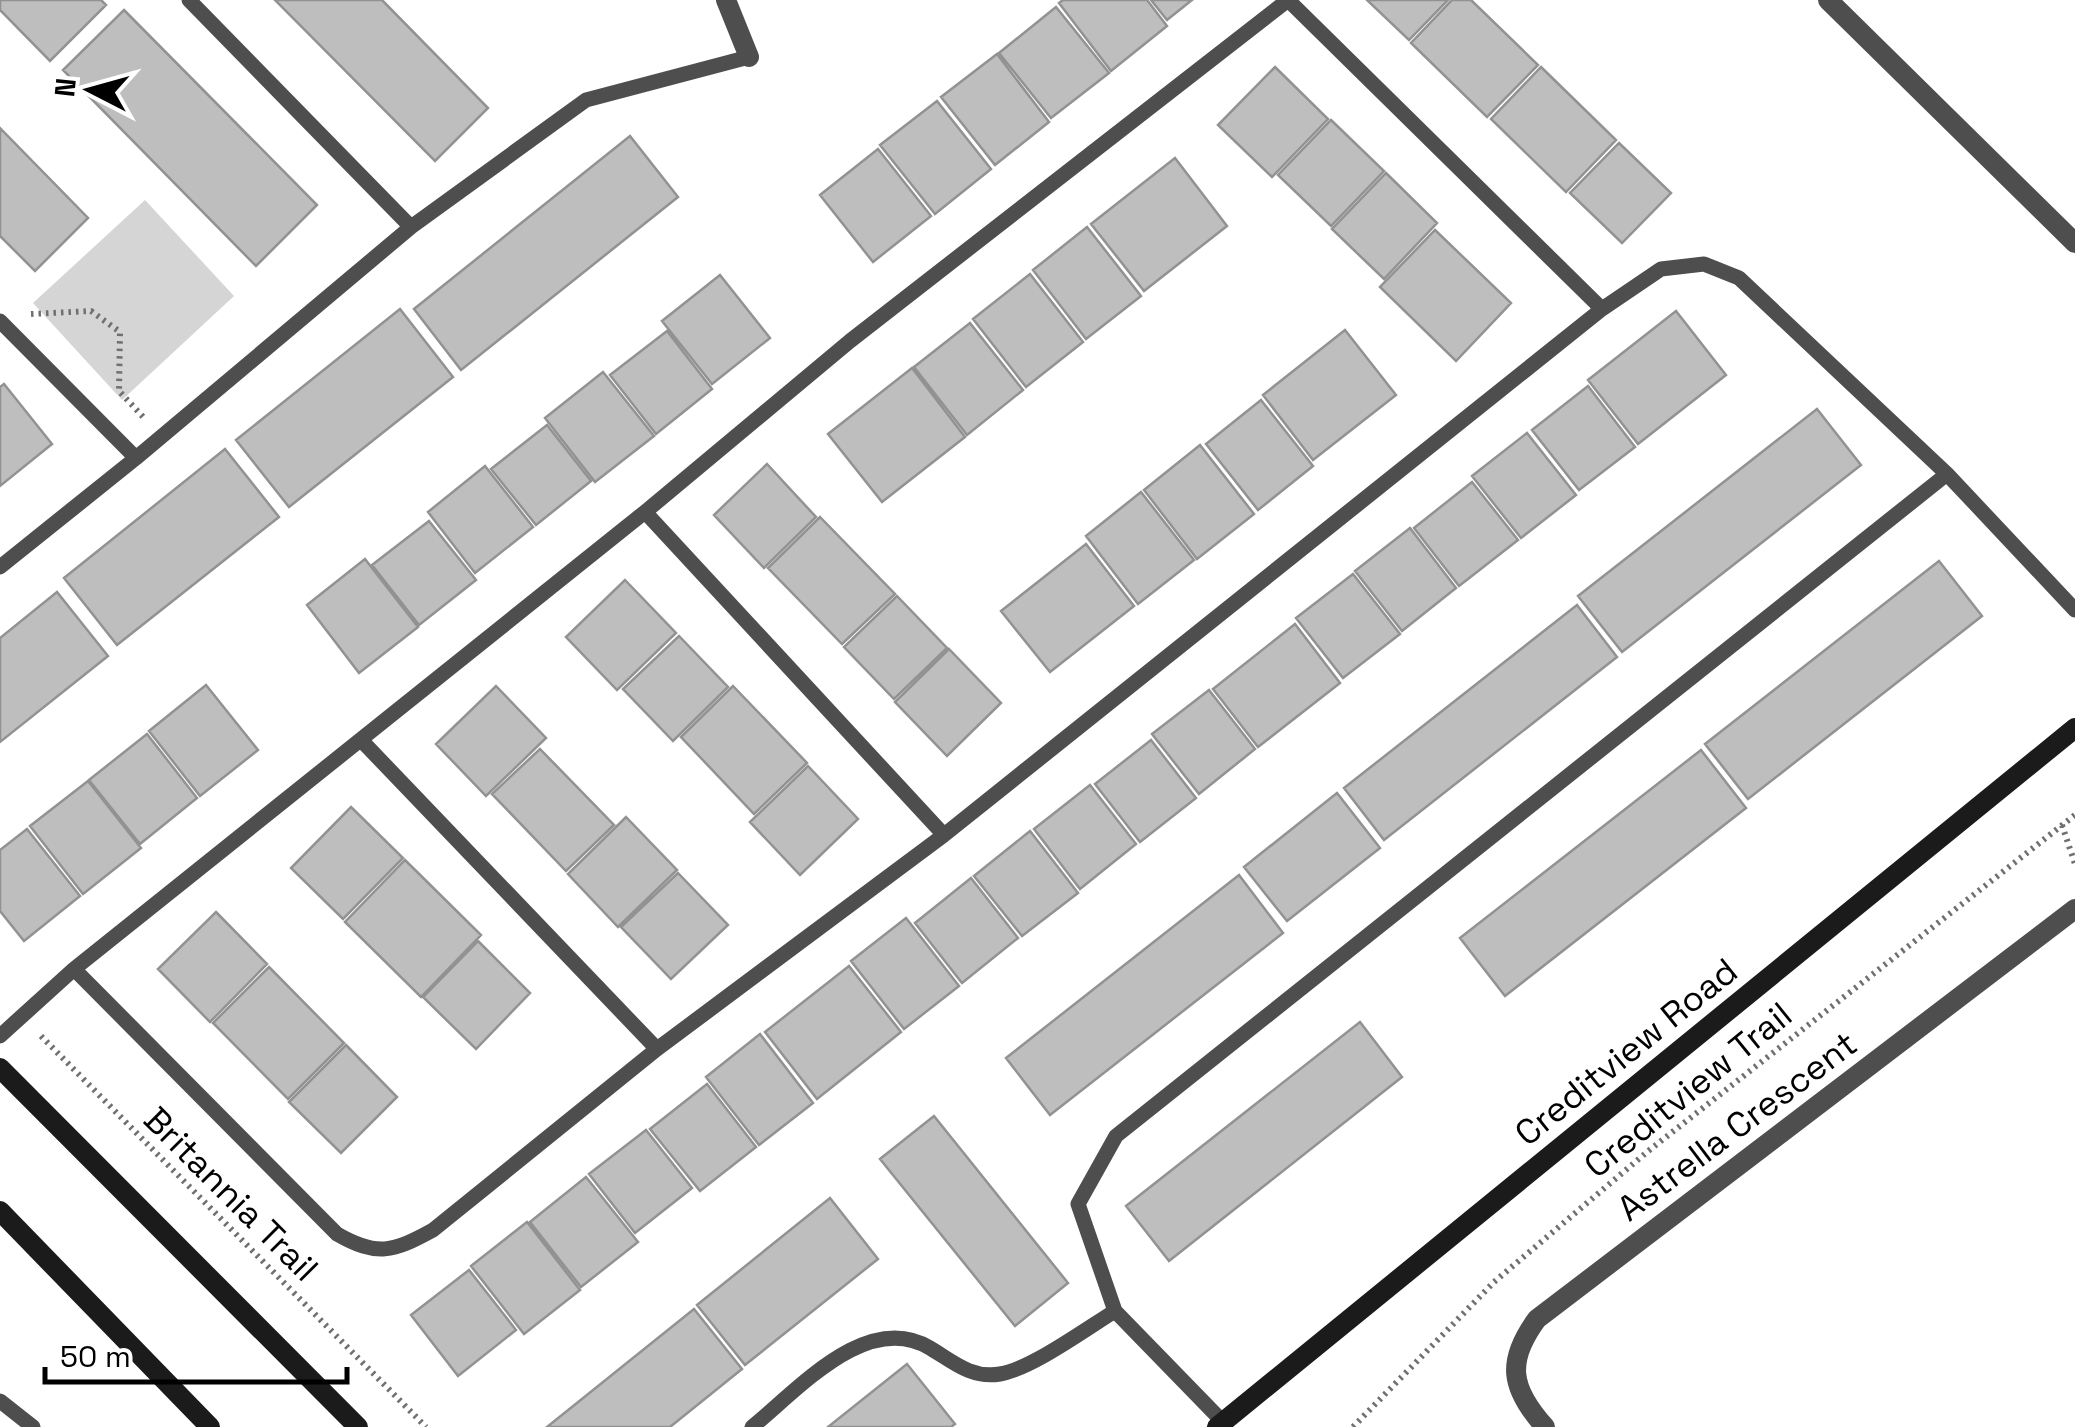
<svg xmlns="http://www.w3.org/2000/svg" width="2075" height="1427" viewBox="0 0 2075 1427" font-family="'Space Grotesk',sans-serif">
  <rect width="100%" height="100%" fill="#fff"/>
  <path fill="#d5d5d5" d="M145 200 234 296 122 400 33 303Z"/>
  <path fill="#bebebe" stroke="#929292" stroke-width="2.5" d="M0 0H101L106 5 50 61 0 10Z
    M275 0H382L488 108 435 161Z
    M1063 0H1147L1167 26 1111 71 1059 3Z
    M1151 0H1192L1167 20Z
    M1367 0H1448L1409 40Z
    M1452 0H1471L1538 65 1487 117 1411 43Z
    M1056 7 1109 73 1051 118 999 53Z
    M124 10 317 205 256 266 63 70Z
    M997 54 1049 122 995 165 941 97Z
    M1275 67 1328 119 1272 177 1218 125Z
    M1541 67 1616 140 1566 192 1491 119Z
    M937 101 991 169 935 214 880 145Z
    M1331 120 1384 171 1331 226 1278 175Z
    M0 128 88 218 35 271 0 236Z
    M630 136 678 197 461 370 414 309Z
    M1619 143 1671 193 1622 243 1570 193Z
    M878 149 931 216 873 262 820 195Z
    M1175 158 1227 226 1144 291 1091 224Z
    M1386 173 1437 223 1384 279 1332 229Z
    M1087 227 1141 296 1086 339 1033 270Z
    M1435 230 1511 303 1456 361 1380 287Z
    M1030 274 1083 342 1026 387 973 319Z
    M720 275 770 338 712 384 662 321Z
    M400 309 453 377 289 507 236 440Z
    M1676 311 1726 375 1638 444 1588 380Z
    M970 323 1023 390 967 435 914 367Z
    M1345 330 1396 395 1313 460 1263 395Z
    M667 331 712 389 656 434 610 375Z
    M912 368 965 437 882 502 828 434Z
    M603 372 654 436 595 482 545 418Z
    M4 384 52 444 0 486V387Z
    M1588 386 1635 447 1579 490 1532 430Z
    M1261 400 1313 466 1258 510 1206 444Z
    M1817 409 1861 465 1622 652 1578 596Z
    M547 425 591 481 536 525 491 469Z
    M1527 433 1576 495 1521 538 1472 476Z
    M1200 445 1254 514 1197 559 1144 490Z
    M225 449 279 517 117 645 64 578Z
    M767 464 816 517 764 568 714 515Z
    M485 466 533 527 475 573 428 512Z
    M1472 482 1518 540 1459 586 1414 528Z
    M1141 492 1194 560 1138 604 1086 536Z
    M820 517 895 594 842 644 768 568Z
    M429 521 476 580 419 625 372 565Z
    M1410 528 1456 588 1402 631 1355 571Z
    M1086 544 1134 606 1050 672 1001 611Z
    M365 559 418 627 359 673 307 605Z
    M1939 561 1982 616 1748 799 1705 744Z
    M1353 574 1400 634 1343 678 1296 618Z
    M625 580 676 633 617 690 566 637Z
    M57 592 108 656 0 742V638Z
    M897 596 947 648 894 699 844 647Z
    M1577 605 1617 657 1384 840 1344 788Z
    M1295 624 1340 683 1258 747 1213 689Z
    M679 636 728 687 673 741 623 689Z
    M949 649 1001 703 947 756 895 702Z
    M206 685 258 750 200 796 149 731Z
    M496 686 546 738 486 796 436 744Z
    M733 686 807 763 754 814 681 737Z
    M1209 690 1255 749 1199 794 1152 734Z
    M147 734 197 798 140 844 89 780Z
    M1151 740 1196 798 1140 842 1095 784Z
    M540 749 614 825 566 871 492 794Z
    M1701 750 1746 808 1505 996 1460 938Z
    M808 766 858 819 800 875 750 822Z
    M88 781 141 848 83 894 30 826Z
    M1090 785 1136 844 1080 889 1034 829Z
    M1337 793 1380 848 1287 921 1244 867Z
    M351 807 403 858 343 919 291 868Z
    M626 817 677 870 618 927 568 874Z
    M27 829 80 896 24 941 0 911V850Z
    M1030 831 1078 893 1022 936 974 876Z
    M405 860 481 935 421 997 345 922Z
    M678 873 728 925 671 979 621 927Z
    M1239 875 1283 933 1050 1115 1006 1058Z
    M971 878 1018 938 962 983 915 923Z
    M216 912 267 964 210 1022 158 969Z
    M906 918 959 986 904 1029 851 961Z
    M478 941 530 993 476 1049 423 997Z
    M849 966 901 1032 817 1099 765 1032Z
    M269 967 344 1043 288 1099 213 1023Z
    M1360 1022 1402 1077 1169 1261 1126 1206Z
    M760 1034 813 1103 759 1145 706 1077Z
    M346 1045 397 1097 341 1153 289 1102Z
    M707 1084 756 1147 700 1191 650 1129Z
    M934 1116 1068 1283 1015 1326 880 1159Z
    M646 1130 692 1188 635 1233 589 1174Z
    M586 1177 638 1242 581 1287 530 1222Z
    M830 1198 878 1259 745 1365 697 1305Z
    M527 1222 580 1290 524 1334 471 1266Z
    M469 1270 516 1330 458 1376 411 1315Z
    M694 1309 742 1369 670 1427H547Z
    M907 1364 955 1424 951 1427H828Z"/>
  <g fill="none" stroke-linecap="round" stroke-linejoin="round">
    <path stroke="#707070" stroke-width="6" stroke-dasharray="2.5 5" stroke-linecap="butt" d="M31 314 91 311 120 332 119 391 145 419
      M2062 825 2075 864
      M41 1036 426 1427
      M1353 1427 1494 1282 1647 1152 2075 815"/>
    <path stroke="#4e4e4e" stroke-width="15" d="M189 0 411 227
      M0 321 136 458
      M645 512 944 835
      M0 567 136 458 411 227 586 100 749 57
      M362 741 657 1049
      M74 969 337 1234C377 1257 393 1252 433 1230L657 1049 944 835 1602 309 1661 269 1704 264 1739 278 1947 474 2075 610
      M0 1036 74 969 645 512 850 341 1288 0 1602 309
      M0 1401 33 1427
      M1223 1422 1115 1311 1078 1204 1116 1136 1947 474
      M752 1427C798 1390 867 1310 930 1348 952 1361 971 1379 1000 1374 1031 1369 1086 1329 1115 1311"/>
    <path stroke="#4e4e4e" stroke-width="20" d="M726 0 749 57
      M1828 0 2075 243
      M1545 1427C1510 1388 1506 1361 1537 1319L2075 909"/>
    <path stroke="#1b1b1b" stroke-width="20" d="M0 1068 358 1427
      M0 1211 210 1427
      M1217 1427 2075 728"/>
  </g>
  <g text-anchor="middle" dominant-baseline="central" stroke-width="8" stroke-linejoin="round" paint-order="stroke">
    <g font-size="35" fill="#000" stroke="#fff">
      <text transform="translate(1626 1052) rotate(-39)">Creditview Road</text>
      <text transform="translate(1688 1090) rotate(-39)">Creditview Trail</text>
      <text transform="translate(1737 1126) rotate(-37)">Astrella Crescent</text>
      <text transform="translate(231 1194) rotate(45)">Britannia Trail</text>
    </g>
  </g>
  <g transform="translate(90 90) rotate(276)" stroke="#ffffff" stroke-width="8" paint-order="stroke">
  <path d="M0-8L18 38L0 25L-18 38Z" fill="#000000"/>
  <text y="-15" font-size="28" font-weight="bold" text-anchor="middle" fill="#000000">N</text>
  </g>
  <path d="M45 1367v15h302v-15" fill="none" stroke="#000000" stroke-width="5"/>
  <text x="60" y="1367" font-size="30" fill="#000000" stroke="#ffffff" stroke-width="8" paint-order="stroke">50 m</text>
</svg>
